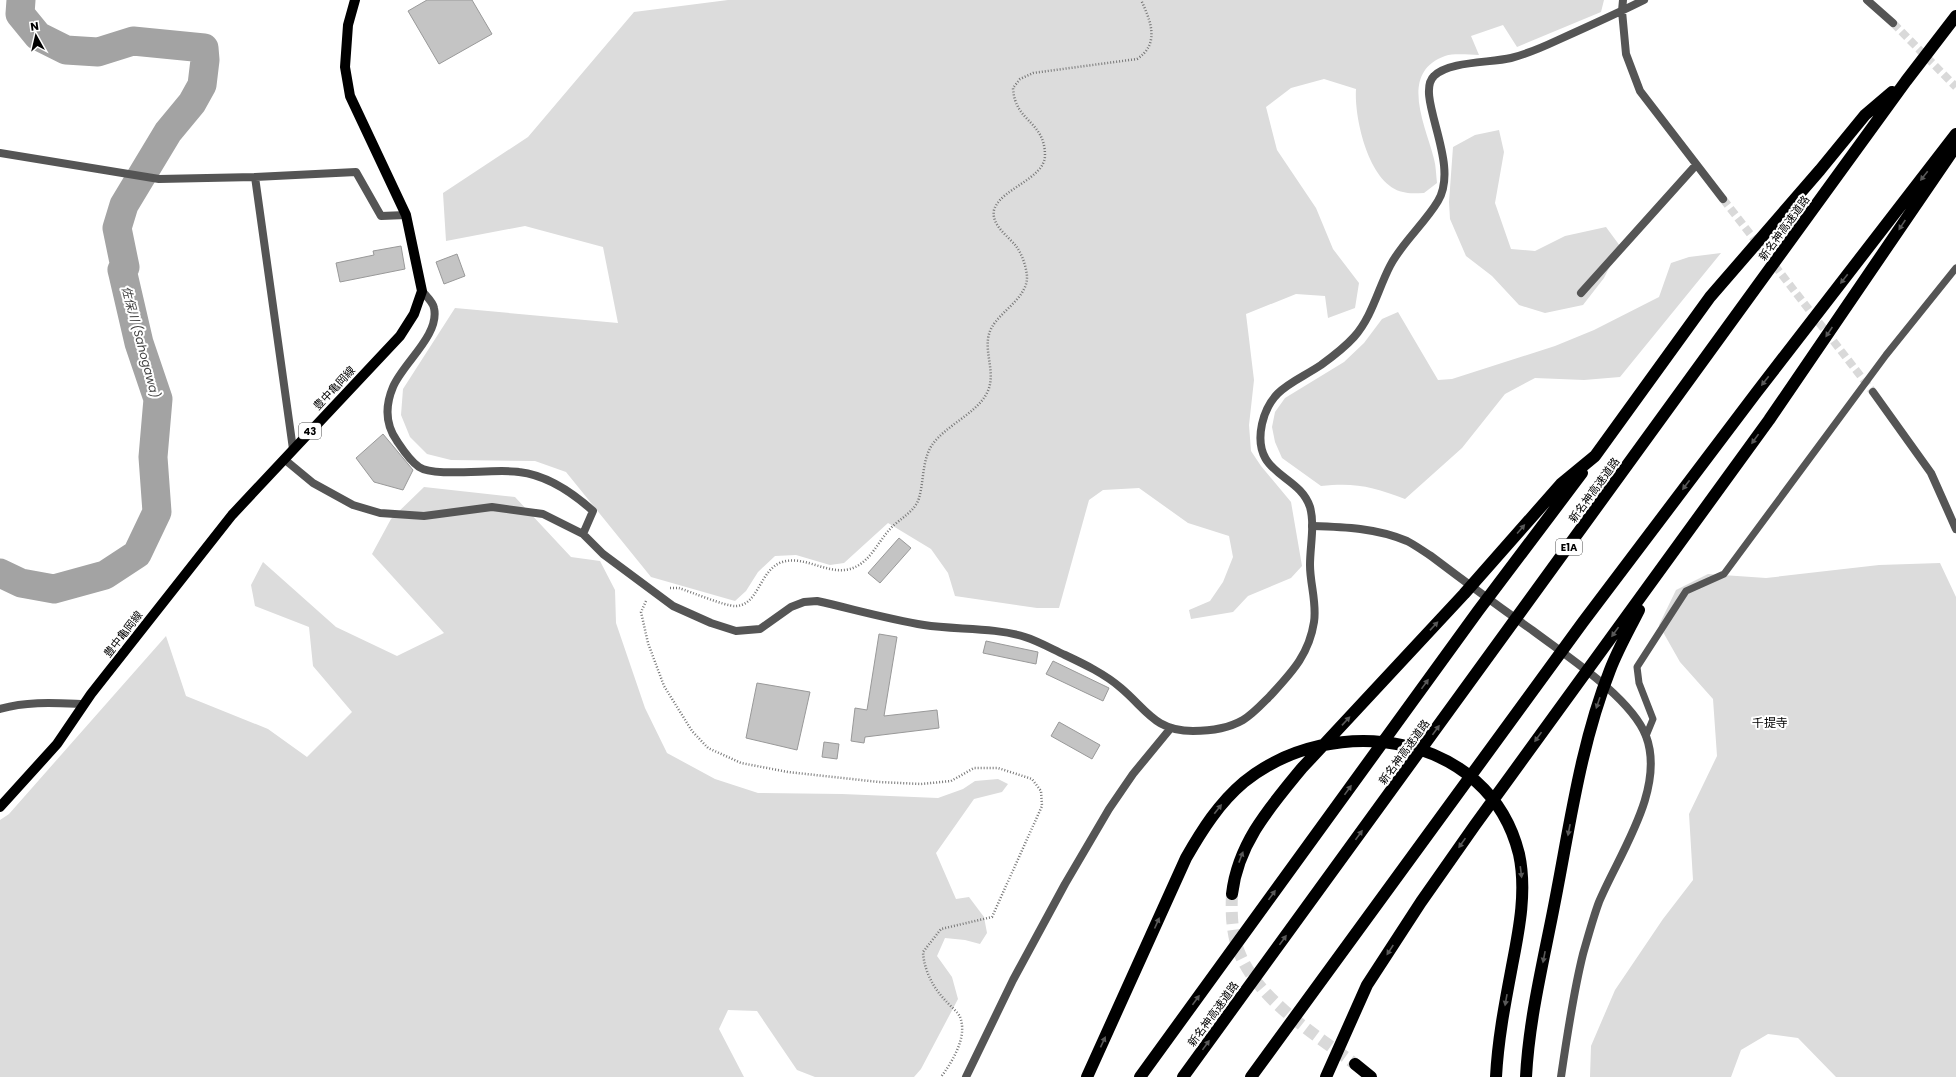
<svg xmlns="http://www.w3.org/2000/svg" width="1956" height="1077" viewBox="0 0 1956 1077" font-family="Poppins,'Noto Sans JP',sans-serif">
  <rect width="100%" height="100%" fill="#fff"/>
  <path fill="#dcdcdc" d="M728 0H1604L1601 12 1517 47 1503 25 1471 36 1479 55C1469 55 1455 53 1445 56 1398 73 1426 126 1434 159 1436 166 1436 175 1437 183L1424 193C1417 193 1409 194 1403 192 1369 185 1354 118 1356 89L1324 79 1291 88 1266 107 1277 150 1316 208 1333 249 1359 283 1355 308 1328 318 1325 296 1296 294 1246 314 1254 380 1249 425 1251 451 1261 466 1291 502 1302 566 1291 578 1248 596 1233 612 1191 619 1189 610 1210 601 1223 582 1233 557 1229 536 1188 523 1139 488 1103 490 1089 500 1059 608H1037L955 596 948 573 931 549 888 523 844 563 830 565 796 555 775 556 758 572 746 591 735 601 651 577 566 472 535 461 451 460 427 454 410 437 401 415 403 389 455 308 618 323 603 247 525 226 446 241 443 193 528 137 634 12Z
    M1499 130 1504 152 1495 203 1511 249 1535 251 1565 236 1606 227 1620 246 1604 278 1583 305 1545 313 1519 305 1492 276 1466 256 1450 219 1449 202 1453 147 1475 135Z
    M1721 253 1620 377 1584 380 1535 378 1505 394 1462 448 1405 499C1374 487 1355 482 1321 486L1282 458 1275 442 1272 427 1275 412 1285 398 1344 362 1364 343 1382 319 1398 312 1438 380 1452 379 1555 346 1594 330 1659 297 1671 263 1689 257Z
    M424 487 515 497 571 557 600 561 615 590 616 623 645 708 667 753 715 779 758 793 842 794 938 798 963 789 975 781 998 779 1008 784 1002 792 974 799 936 853 956 899 969 897 984 917 987 933 980 944 965 940 945 938 937 956 952 977 958 999 921 1069 914 1077H815L797 1070 757 1011 728 1010 719 1029 744 1077H0V820L9 814 166 636 186 696 268 729 307 757 352 712 313 666 309 627 255 606 251 585 263 562 336 627 397 656 444 633 372 554 391 519Z
    M1940 563 1956 597V1077H1836L1798 1038 1768 1034 1741 1050 1731 1077H1590L1591 1046 1615 990 1663 919 1693 880 1689 814 1717 756 1713 699 1680 662 1659 625 1676 590 1708 574 1766 578 1879 565Z"/>
  <g fill="none" stroke-linecap="round" stroke-linejoin="round">
    <path stroke="#a3a3a3" stroke-width="29" d="M0 573 21 583 54 589 105 575 137 554 157 512 153 457 158 399 139 343 123 274 122 270 125 267 117 228 124 205 168 132 192 103 202 85 205 60 204 48 133 41 98 52 66 50 38 36 20 14 21 0"/>
  </g>
  <path fill="#c4c4c4" stroke="#999" d="M427 0H472L492 34 439 64 408 11Z
    M401 246 405 269 340 282 336 263 374 255 373 251Z
    M457 254 465 276 444 284 436 262Z
    M383 434 413 470 403 490 374 482 356 458Z
    M899 538 911 548 880 583 868 573Z
    M879 634 897 637 884 716 937 710 939 728 865 737 864 743 851 741 855 708 867 710Z
    M986 641 1038 652 1036 664 983 653Z
    M1053 661 1109 688 1103 701 1046 674Z
    M757 683 810 692 797 750 746 738Z
    M1059 722 1100 745 1092 759 1051 736Z
    M824 742 839 744 837 759 822 757Z"/>
  <g fill="none" stroke-linecap="round" stroke-linejoin="round">
    <path stroke="#d9d9d9" stroke-width="8" stroke-dasharray="8 4" stroke-linecap="butt" d="M1893 23 1956 87
      M1723 199 1873 392"/>
    <path stroke="#d9d9d9" stroke-width="12" stroke-dasharray="12 6" stroke-linecap="butt" d="M1232 894C1231 914 1232 934 1239 952 1258 1000 1315 1034 1355 1064"/>
    <path stroke="#777" stroke-width="2.5" stroke-dasharray="1 2" stroke-linecap="butt" d="M670 588H679C691 592 725 606 735 606 759 606 759 570 782 562 808 554 833 581 859 565 872 557 879 541 890 529 899 519 915 512 919 498 924 481 922 460 932 445 946 425 976 414 987 393 998 371 980 348 992 327 1001 311 1028 297 1027 276 1026 266 1022 254 1016 246 1008 236 991 225 994 210 1000 189 1044 179 1045 156 1045 120 1015 123 1013 88L1020 79 1033 73 1137 59C1160 44 1151 21 1141 0
      M646 601 641 612 648 643 664 686 692 731 708 748 741 763 788 772 879 782 921 784 951 781 974 768H998L1032 779 1041 791 1042 806 992 917 941 929 923 952C924 970 933 988 946 1001 950 1006 958 1012 960 1017 968 1037 952 1062 941 1077"/>
    <path stroke="#555" stroke-width="7" d="M1646 736 1653 719 1639 683 1637 667 1686 591 1724 574 1886 355 1956 268"/>
    <path stroke="#555" stroke-width="8" d="M1623 0 1622 11 1626 54 1640 91 1723 199
      M1867 0 1893 23
      M0 153 159 179 255 177 356 172 381 216 406 215
      M255 177 293 449
      M422 291C426 296 433 302 434 308 440 335 403 363 393 387 385 406 385 424 397 441 403 450 410 461 419 467 435 478 496 468 519 472 546 475 573 493 593 511L583 534
      M1581 293 1696 165
      M1873 392 1931 473 1956 529
      M284 459 313 483 353 505 380 513 424 516 492 507 543 514 583 534 603 554 673 606 711 623 736 631 760 629 791 607 804 602 817 601C853 609 888 619 924 625 955 630 994 627 1025 637 1038 641 1052 649 1065 655 1084 664 1105 674 1121 688 1147 710 1155 731 1193 731 1209 731 1229 728 1243 720 1253 714 1262 704 1270 696 1291 673 1309 655 1314 622 1317 603 1310 584 1310 565 1310 546 1315 525 1310 507 1299 473 1251 476 1262 424 1270 388 1294 383 1321 365 1332 357 1345 347 1354 337 1372 317 1378 289 1390 266 1401 244 1425 223 1438 201 1461 163 1414 95 1434 76 1449 61 1490 63 1511 58 1527 54 1543 47 1558 40 1587 27 1616 14 1644 0
      M0 709C28 701 55 703 84 704
      M966 1077 1013 980 1065 884 1109 809 1133 774 1170 729"/>
    <path stroke="#555" stroke-width="8" d="M1312 526C1345 527 1376 528 1407 541 1415 545 1423 551 1431 556 1464 581 1498 606 1532 630 1565 655 1631 697 1646 736 1666 789 1619 854 1599 902 1593 918 1588 937 1583 954 1573 994 1567 1036 1561 1077"/>
    <path stroke="#000" stroke-width="10" d="M0 807 57 744 91 694 232 515 400 336 414 314 422 291 406 215 350 96 345 67 348 25 355 0"/>
    <path stroke="#000" stroke-width="12" d="M1232 894C1238 843 1270 807 1302 768L1464 594 1561 484 1595 456 1710 297 1820 170 1865 115 1892 92
      M1355 1064 1371 1077
      M1087 1077 1186 858C1202 830 1219 803 1244 782 1333 710 1489 732 1519 854 1527 891 1519 930 1512 966 1505 1003 1498 1039 1496 1077
      M1140 1077 1478 611 1582 473
      M1183 1077 1906 81 1956 16
      M1251 1077 1583 622 1756 393 1956 134
      M1326 1077 1367 985 1421 902 1475 825 1769 420 1956 146
      M1526 1077C1529 1018 1544 959 1555 901 1570 824 1581 743 1610 670 1618 649 1629 630 1639 610"/>
  </g>
  <defs><path id="oneway-solid" d="M-6-.8H1V-3.2L6.5 0L1 3.2V.8H-6Z"/></defs>
  <g fill="#595959">
    <use href="#oneway-solid" transform="translate(1924 176) rotate(128)"/>
    <use href="#oneway-solid" transform="translate(1902 225) rotate(124)"/>
    <use href="#oneway-solid" transform="translate(1844 279) rotate(128)"/>
    <use href="#oneway-solid" transform="translate(1829 332) rotate(124)"/>
    <use href="#oneway-solid" transform="translate(1765 381) rotate(128)"/>
    <use href="#oneway-solid" transform="translate(1755 439) rotate(126)"/>
    <use href="#oneway-solid" transform="translate(1686 485) rotate(127)"/>
    <use href="#oneway-solid" transform="translate(1521 529) rotate(-49)"/>
    <use href="#oneway-solid" transform="translate(1434 626) rotate(-47)"/>
    <use href="#oneway-solid" transform="translate(1615 632) rotate(126)"/>
    <use href="#oneway-solid" transform="translate(1425 684) rotate(-54)"/>
    <use href="#oneway-solid" transform="translate(1598 703) rotate(109)"/>
    <use href="#oneway-solid" transform="translate(1346 721) rotate(-47)"/>
    <use href="#oneway-solid" transform="translate(1436 730) rotate(-54)"/>
    <use href="#oneway-solid" transform="translate(1538 737) rotate(126)"/>
    <use href="#oneway-solid" transform="translate(1348 790) rotate(-54)"/>
    <use href="#oneway-solid" transform="translate(1218 809) rotate(-52)"/>
    <use href="#oneway-solid" transform="translate(1569 830) rotate(101)"/>
    <use href="#oneway-solid" transform="translate(1359 835) rotate(-54)"/>
    <use href="#oneway-solid" transform="translate(1462 843) rotate(125)"/>
    <use href="#oneway-solid" transform="translate(1241 857) rotate(-69)"/>
    <use href="#oneway-solid" transform="translate(1521 872) rotate(83)"/>
    <use href="#oneway-solid" transform="translate(1272 895) rotate(-54)"/>
    <use href="#oneway-solid" transform="translate(1157 923) rotate(-66)"/>
    <use href="#oneway-solid" transform="translate(1283 940) rotate(-54)"/>
    <use href="#oneway-solid" transform="translate(1390 950) rotate(123)"/>
    <use href="#oneway-solid" transform="translate(1544 957) rotate(101)"/>
    <use href="#oneway-solid" transform="translate(1196 1000) rotate(-54)"/>
    <use href="#oneway-solid" transform="translate(1506 1000) rotate(100)"/>
    <use href="#oneway-solid" transform="translate(1103 1042) rotate(-65)"/>
    <use href="#oneway-solid" transform="translate(1206 1045) rotate(-54)"/>
  </g>
  <g text-anchor="middle" dominant-baseline="central" stroke-width="4" stroke-linejoin="round" paint-order="stroke">
    <g fill="#fff" stroke="#4c4c4c" stroke-width="1">
      <rect x="299" y="423" width="22" height="16" rx="3"/>
      <rect x="1556" y="539" width="26" height="16" rx="3"/>
    </g>
    <g font-size="10" font-weight="bold" fill="#000">
      <text x="310" y="431">43</text>
      <text x="1569" y="547">E1A</text>
    </g>
    <g font-size="11" fill="#000" stroke="#fff">
      <text transform="translate(1784 228) rotate(-54)">新名神高速道路</text>
      <text transform="translate(334 388) rotate(-47)">豊中亀岡線</text>
      <text transform="translate(1594 490) rotate(-54)">新名神高速道路</text>
      <text transform="translate(123 634) rotate(-52)">豊中亀岡線</text>
      <text transform="translate(1404 752) rotate(-54)">新名神高速道路</text>
      <text transform="translate(1213 1014) rotate(-54)">新名神高速道路</text>
    </g>
    <g font-size="12" font-style="italic" fill="#444" stroke="#fff">
      <text transform="translate(141 342) rotate(75)">佐保川 (Sahogawa)</text>
    </g>
    <g font-size="12" fill="#000" stroke="#fff">
      <text x="1770" y="722">千提寺</text>
    </g>
  </g>
  <g transform="translate(36 36) rotate(352)" stroke="#ffffff" stroke-width="3" paint-order="stroke">
  <path d="M0-3L7 15L0 10L-7 15Z" fill="#000000"/>
  <text y="-6" font-size="11" font-weight="bold" text-anchor="middle" fill="#000000">N</text>
  </g>
</svg>
